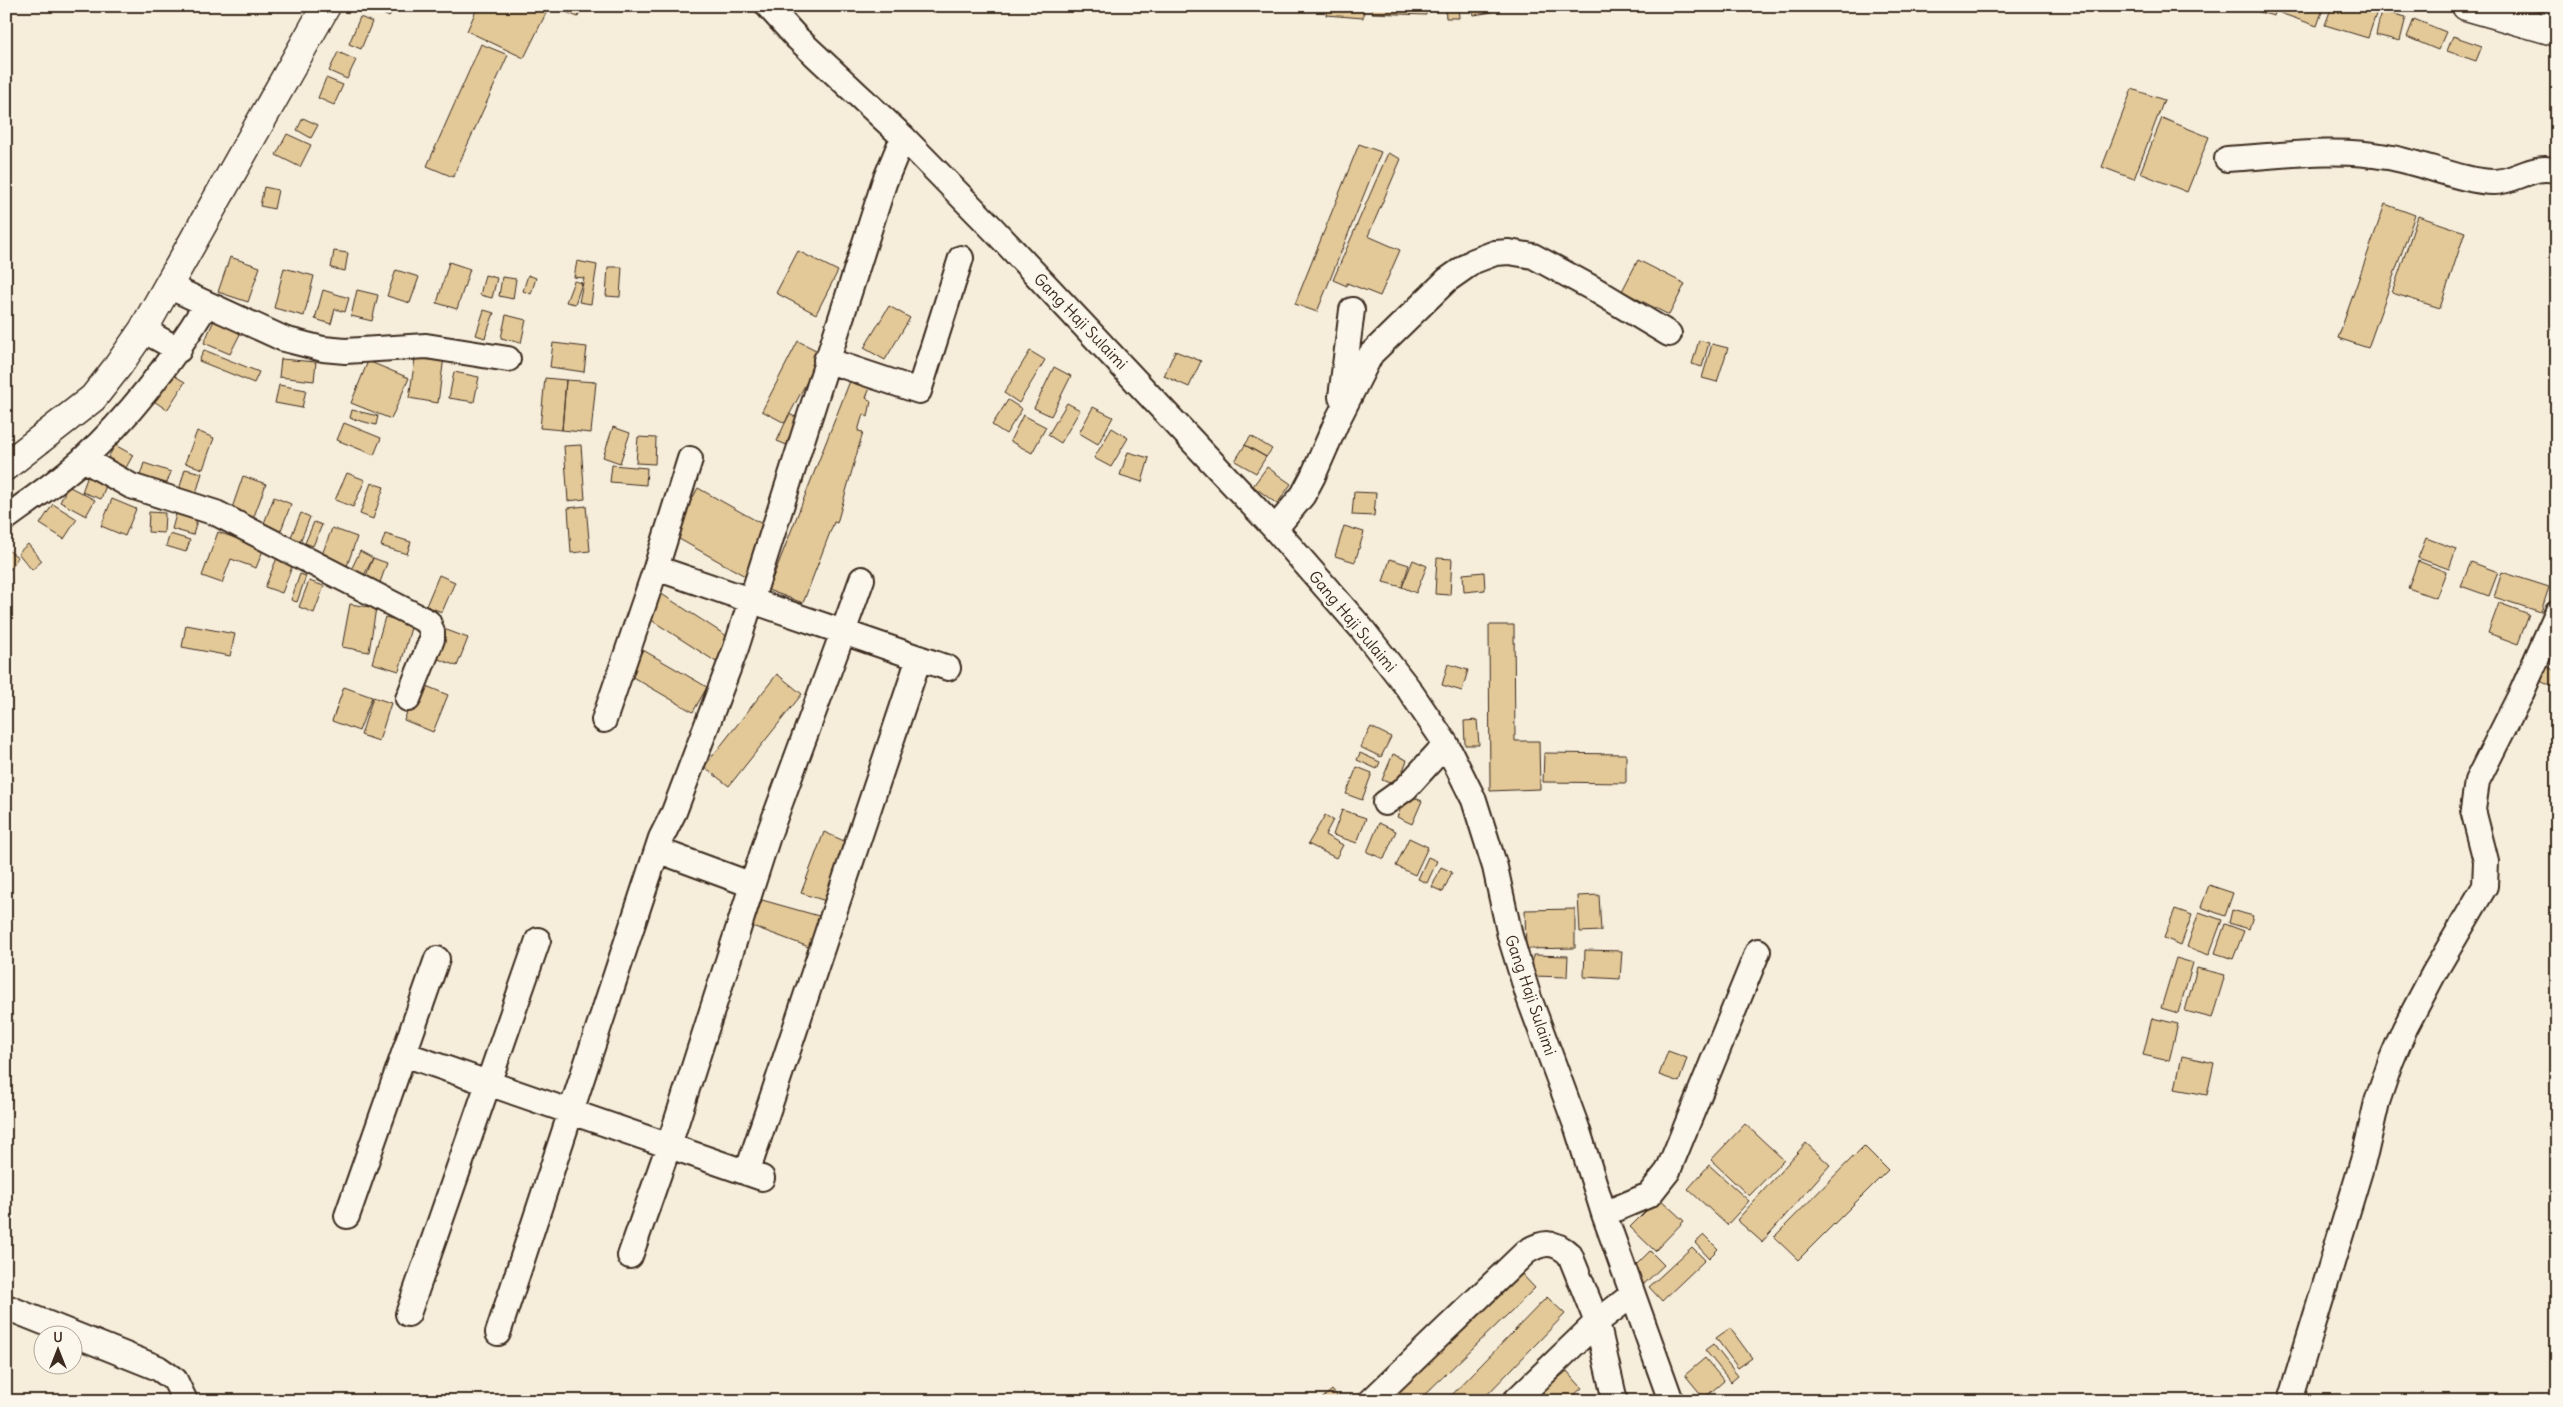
<svg xmlns="http://www.w3.org/2000/svg" width="2563" height="1407" viewBox="0 0 2563 1407" font-family="Delius,sans-serif">
  <rect width="100%" height="100%" fill="#f6eedb"/>
  <filter id="ink" filterUnits="userSpaceOnUse"><feTurbulence type="fractalNoise" baseFrequency=".02" numOctaves="2"/><feDisplacementMap in="SourceGraphic" scale="10" xChannelSelector="R" yChannelSelector="G"/><feConvolveMatrix kernelMatrix="1 2 1 2 8 2 1 2 1" color-interpolation-filters="sRGB"/></filter>
  <g filter="url(#ink)">
    <path fill="#e3c898" stroke="#3b2a1e" d="M373 6H394L389 17 372 8Z
      M478 6H543L548 9 524 58 467 31Z
      M551 6H582L578 17Z
      M1327 6H1364L1363 18 1326 15Z
      M1373 6H1426V15L1372 13Z
      M1445 6H1458L1459 18H1446Z
      M1472 6H1491L1492 12 1474 15Z
      M2237 6H2277L2274 16Z
      M2282 6H2324L2317 26 2280 13Z
      M2332 6H2361L2377 11 2368 38 2325 25Z
      M2381 11 2406 17 2400 41 2376 35Z
      M360 17 372 22 361 49 349 44Z
      M2414 19 2446 32 2438 50 2407 37Z
      M2453 36 2482 46 2476 61 2447 51Z
      M481 44 508 55 453 177 427 166Z
      M338 52 356 60 347 79 329 71Z
      M326 78 343 85 334 105 318 98Z
      M2132 89 2164 100 2134 179 2102 167Z
      M303 118 318 125 311 138 297 130Z
      M2162 118 2209 137 2187 192 2140 173Z
      M287 134 311 145 300 167 276 155Z
      M1359 144 1381 152 1317 312 1295 304Z
      M1388 153 1401 159 1368 236 1400 250 1380 296 1347 283V286L1333 280Z
      M264 187 278 190 274 209 260 206Z
      M2385 204 2415 215 2368 348 2338 338Z
      M2418 216 2465 232 2440 308 2392 293Z
      M334 251 348 253 345 271 331 268Z
      M798 251 838 271 816 314 776 293Z
      M230 257 260 267 248 302 218 292Z
      M1638 260 1685 284 1669 315 1622 291Z
      M577 261 597 265 591 304 579 302 584 278 574 277Z
      M449 262 470 269 457 309 437 303Z
      M608 267H622L620 297 606 296Z
      M284 268 314 276 304 316 274 308Z
      M396 270 419 277 410 303 387 296Z
      M485 275 497 278 492 298 480 295Z
      M528 275 536 278 531 294 523 291Z
      M502 277 516 279 513 299 499 296Z
      M574 281 582 283 575 304 566 302Z
      M323 290 349 298 345 312 335 309 331 324 315 319Z
      M357 290 378 295 372 321 351 316Z
      M889 306 910 318 885 360 864 348Z
      M484 310 494 313 485 338 476 335Z
      M506 315 526 320 521 343 501 338Z
      M215 318 242 330 230 354 204 343Z
      M1699 340 1709 343 1702 367 1692 364Z
      M798 341 822 353 785 423 762 411Z
      M553 343 587 347 584 372 550 367Z
      M1712 344 1728 348 1717 382 1702 378Z
      M204 350 259 372 254 383 199 361Z
      M1030 351 1045 360 1019 403 1004 393Z
      M1175 351 1201 361 1189 387 1164 376Z
      M416 353 444 357 438 403 409 398Z
      M281 359 316 362 314 381 279 377Z
      M368 361 409 378 391 419 351 403Z
      M1054 367 1071 376 1051 416 1034 408Z
      M168 372 185 382 167 410 151 399Z
      M454 372 479 377 474 402 449 398Z
      M545 378 566 380 562 430 540 428Z
      M566 380 596 382 591 433 562 430Z
      M850 381 870 388 866 398 871 401 868 417 863 414 858 431 863 432 837 523 834 522 803 603 768 590Z
      M279 385 306 390 302 408 275 403Z
      M1008 400 1022 409 1006 434 992 425Z
      M1067 403 1080 410 1061 443 1048 435Z
      M1093 407 1113 417 1098 444 1079 433Z
      M352 410 378 416 376 425 350 418Z
      M789 414 802 420 789 446 777 441Z
      M1023 415 1046 427 1032 453 1010 441Z
      M344 423 381 438 374 455 337 440Z
      M613 427 630 433 620 463 603 457Z
      M1112 428 1128 438 1111 467 1094 458Z
      M197 431 214 438 203 469 185 463Z
      M1251 436 1272 449 1266 457 1245 445Z
      M638 437 656 438 655 464 636 463Z
      M115 445 133 455 122 475 104 465Z
      M581 445 585 499 568 501 564 446Z
      M1245 445 1266 457 1256 473 1235 461Z
      M1128 452 1149 458 1142 482 1120 475Z
      M144 463 171 472 164 490 138 482Z
      M612 465 647 468 646 485 610 482Z
      M1267 467 1291 484 1277 504 1253 486Z
      M185 469 202 473 196 494 179 490Z
      M90 470 109 477 101 499 82 492Z
      M347 473 365 480 353 507 335 500Z
      M243 476 266 484 253 519 231 511Z
      M371 483 384 487 373 519 360 514Z
      M68 486 95 500 86 516 60 502Z
      M698 488 771 529 745 576 672 535Z
      M1354 492 1376 493 1374 516 1352 515Z
      M274 497 291 504 278 538 261 531Z
      M112 499 136 509 125 536 101 526Z
      M53 504 77 519 64 539 40 524Z
      M586 506 590 551 571 553 568 508Z
      M178 507 199 513 193 535 172 529Z
      M149 512 165 513 164 533 148 532Z
      M301 513 310 517 298 547 288 544Z
      M314 522 322 525 313 546 305 543Z
      M1344 526 1364 532 1355 562 1335 556Z
      M332 528 357 537 346 569 320 560Z
      M218 532 264 548 256 568 231 559 222 583 202 576Z
      M170 534 190 540 186 552 166 546Z
      M385 534 411 542 407 554 381 546Z
      M2426 538 2456 549 2449 569 2418 558Z
      M28 544 42 561 32 570 18 553Z
      M6 549 18 557 10 570 6 567Z
      M360 551 373 558 362 579 350 572Z
      M277 558 293 564 282 593 265 587Z
      M373 558 387 563 377 591 362 586Z
      M1437 558 1452 559 1450 595 1435 594Z
      M1390 559 1409 565 1402 587 1383 582Z
      M1413 560 1427 566 1416 593 1402 587Z
      M2418 561 2446 572 2436 598 2408 588Z
      M2471 562 2498 572 2489 596 2461 586Z
      M1484 572 1485 590 1464 592 1463 574Z
      M2502 572 2549 587 2541 612 2494 597Z
      M300 574 306 576 297 602 291 600Z
      M439 575 455 582 442 612 426 606Z
      M309 581 324 586 314 613 299 607Z
      M660 593 736 642 721 665 645 616Z
      M2499 603 2529 614 2518 644 2488 633Z
      M350 604 376 608 369 652 342 647Z
      M385 617 412 624 399 671 372 663Z
      M186 625 235 634 230 656 182 647Z
      M1489 625H1514L1515 741H1539L1540 789 1490 791Z
      M444 629 468 638 457 666 433 657Z
      M643 650 707 687 693 712 629 675Z
      M1448 664 1468 670 1462 691 1442 685Z
      M2548 667 2557 672V689L2540 681Z
      M777 674 802 694 729 786 704 767Z
      M419 683 448 695 433 732 404 720Z
      M344 687 372 697 359 731 332 721Z
      M373 697 391 703 379 741 361 735Z
      M1477 720 1479 745H1465L1464 721Z
      M1371 727 1391 737 1381 757 1360 747Z
      M1360 753 1380 762 1377 769 1357 760Z
      M1544 753 1626 754V783L1543 782Z
      M1393 754 1407 760 1397 786 1382 780Z
      M1357 767 1372 773 1362 800 1346 794Z
      M1407 794 1422 801 1412 824 1397 817Z
      M1342 810 1366 818 1357 843 1333 835Z
      M1325 815 1333 820 1325 835 1343 845 1336 858 1308 844Z
      M1379 823 1396 831 1384 859 1367 852Z
      M824 832 853 845 829 902 801 893Z
      M1409 838 1428 847 1415 875 1396 866Z
      M1428 857 1437 861 1427 883 1418 879Z
      M1441 867 1452 872 1443 892 1432 887Z
      M2209 885 2233 893 2225 916 2201 907Z
      M1599 895 1601 931 1580 932 1578 896Z
      M762 900 826 918 817 950 752 926Z
      M1575 909V948L1526 949 1525 910Z
      M2175 909 2192 915 2181 945 2164 938Z
      M2232 910 2253 916 2249 929 2229 923Z
      M2199 912 2222 920 2209 955 2187 947Z
      M2225 924 2244 931 2233 959 2215 953Z
      M1585 950 1622 951 1620 979 1584 977Z
      M1533 955 1568 956 1567 977 1532 976Z
      M2176 958 2193 963 2178 1013 2161 1008Z
      M2197 968 2225 975 2212 1018 2185 1011Z
      M2152 1018 2178 1024 2169 1061 2143 1055Z
      M1668 1051 1687 1058 1679 1082 1659 1075Z
      M2182 1056 2214 1063 2207 1095 2175 1089Z
      M1745 1124 1784 1160 1749 1196 1711 1160Z
      M1806 1143 1830 1165 1762 1242 1737 1220Z
      M1864 1146 1888 1170 1798 1260 1774 1237Z
      M1709 1165 1749 1201 1727 1225 1688 1189Z
      M1659 1198 1684 1221 1655 1251 1630 1227Z
      M1704 1235 1718 1249 1709 1258 1695 1243Z
      M1692 1247 1705 1260 1662 1301 1649 1287Z
      M1650 1251 1664 1265 1644 1284 1631 1270Z
      M1520 1272 1535 1288 1418 1401H1387Z
      M1547 1297 1565 1314 1481 1401H1446Z
      M1730 1328 1752 1358 1738 1368 1716 1338Z
      M1713 1344 1738 1376 1731 1382 1705 1350Z
      M1705 1358 1724 1381 1704 1398 1685 1375Z
      M1567 1371 1582 1388 1567 1401H1550L1542 1392Z
      M1332 1390 1341 1401H1319Z"/>
    <g fill="none" stroke-linecap="round" stroke-linejoin="round">
      <g stroke="#3b2a1e" stroke-width="15">
        <path id="service" d="M2545 29 2553 6"/>
      </g>
      <g stroke="#3b2a1e" stroke-width="28">
        <path id="minor" d="M768 6 797 38 903 137 994 230 1275 529 1362 629 1408 688 1446 744 1474 800 1495 867 1510 936 1529 998 1577 1128 1604 1214 1671 1401
          M2227 159C2279 156 2336 147 2387 157 2420 162 2464 182 2494 182 2516 182 2534 163 2557 171
          M168 286 284 339 323 349 345 351 426 346 508 359
          M143 330 179 350
          M826 360 919 391 961 258
          M1341 397 1352 310
          M83 459 131 486 216 513 428 622 432 632V639L408 699
          M690 459 656 568 843 632 862 579
          M6 518C32 499 59 481 82 460 131 415 172 361 206 305
          M1275 529 1303 495 1313 476 1338 419 1371 354 1447 280 1474 261 1495 253 1509 252 1533 256 1594 289 1669 334
          M604 720 656 568
          M1385 803 1406 788 1446 744
          M657 850 752 885
          M404 1054 762 1178
          M747 1173 919 658
          M1604 1214 1649 1195 1668 1171 1758 951
          M347 1216 437 959
          M630 1256 669 1145 768 836 843 632 948 668
          M6 1307 158 1368 175 1380 185 1401
          M408 1314 538 940
          M498 1333 661 838 674 812 736 648 884 183 903 137
          M1371 1401 1526 1252C1542 1242 1555 1240 1570 1255L1597 1322 1615 1401
          M1515 1401 1597 1322 1632 1295
          M2290 1401 2365 1154 2377 1102 2391 1061 2405 1028 2434 973 2485 886 2486 861 2473 810 2477 781 2521 694 2557 613"/>
      </g>
      <g stroke="#3b2a1e" stroke-width="31">
        <path id="tertiary" d="M2466 6 2557 32
          M6 466 93 398 118 366 143 330 326 6"/>
      </g>
      <use href="#service" stroke="#fbf7ec" stroke-width="11"/>
      <use href="#minor" stroke="#fbf7ec" stroke-width="24"/>
      <use href="#tertiary" stroke="#fbf7ec" stroke-width="28"/>
    </g>
  </g>
  <g text-anchor="middle" dominant-baseline="central" stroke-width="5" stroke-linejoin="round" paint-order="stroke">
    <g font-size="16" fill="#3b2a1e" stroke="#fbf7ec">
      <text transform="translate(1081 321) rotate(46)">Gang Haji Sulaimi</text>
      <text transform="translate(1353 621) rotate(50)">Gang Haji Sulaimi</text>
      <text transform="translate(1531 995) rotate(71)">Gang Haji Sulaimi</text>
    </g>
  </g>
  <rect width="2563" height="1407" fill="none" stroke="#fbf7ec" stroke-width="25"/>
  <rect x="12" y="12" width="2538" height="1382" fill="none" stroke="#3b2a1e" stroke-width="2" filter="url(#ink)"/>
  <g transform="translate(58 1350)"><circle r="24" fill="#fbf7ec" stroke="#aea59a"/>
  <path d="M0-4L9 19L0 12L-9 19Z" fill="#3b2a1e"/>
  <text y="-8" font-size="14" font-weight="bold" text-anchor="middle" fill="#3b2a1e">U</text>
  </g>
</svg>
